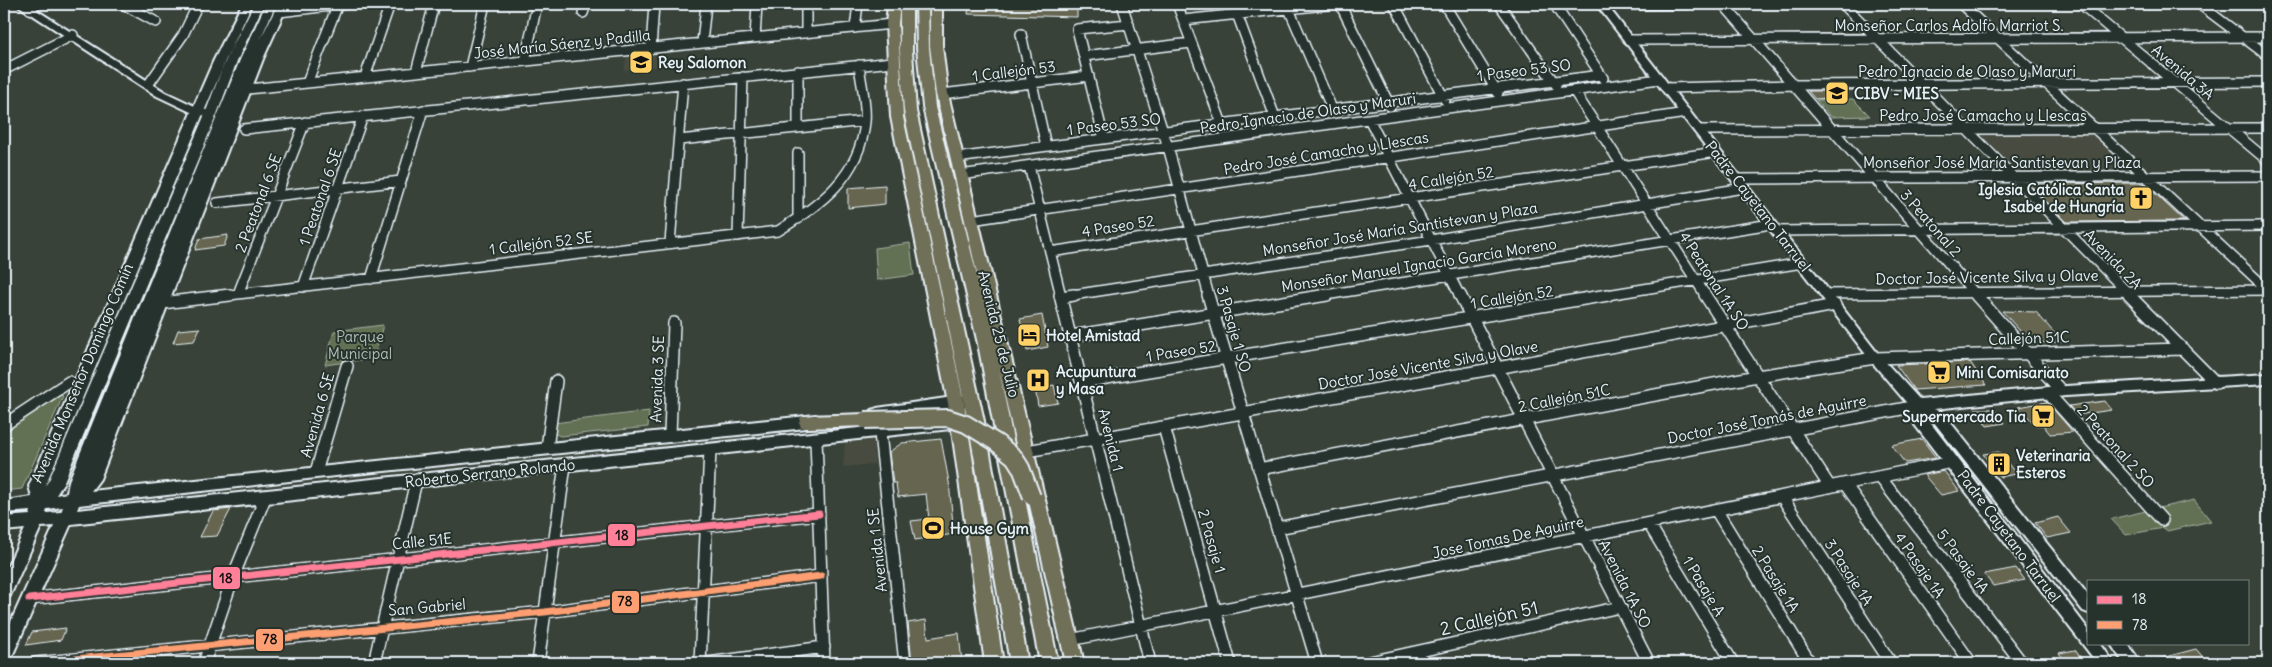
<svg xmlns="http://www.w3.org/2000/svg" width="2272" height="667" viewBox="0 0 2272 667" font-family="Delius,sans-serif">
  <rect width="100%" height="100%" fill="#394238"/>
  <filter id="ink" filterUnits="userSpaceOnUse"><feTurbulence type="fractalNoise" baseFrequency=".02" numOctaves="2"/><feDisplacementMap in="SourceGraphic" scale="10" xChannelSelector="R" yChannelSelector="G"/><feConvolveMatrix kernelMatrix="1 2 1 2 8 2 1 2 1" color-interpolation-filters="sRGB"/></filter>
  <g filter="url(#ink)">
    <path fill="#464c3f" d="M658 54 656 67 624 70 626 57Z
      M2092 132 2134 170 2018 172 1978 133Z
      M874 439 875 464 843 467 845 441Z"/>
    <path fill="#627152" stroke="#a5b1a5" d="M1853 99 1870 116 1831 117 1816 100Z
      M910 243 914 275 877 280 875 248Z
      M383 325 374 358 325 365 334 331Z
      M60 395 63 396 22 489 4 491V432Z
      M649 411 648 427 560 436 554 433V423Z
      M2194 500 2211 521 2167 531 2163 528 2126 535 2111 519Z"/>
    <path fill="#666550" stroke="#e8f1f8" d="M969 4H1077V17L968 14Z
      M1808 91H1825L1832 98 1815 99Z
      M2144 183 2184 221 2067 222 2029 184Z
      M885 185V204L848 208V188Z
      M228 235 224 246 195 250 199 239Z
      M2002 311 2036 312 2062 342 2031 343Z
      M1042 315 1048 347 1027 351 1020 319Z
      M200 328 194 341 173 343 178 330Z
      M1970 362 1986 385 1914 390 1896 365Z
      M1054 385 1058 403 1038 406 1035 388Z
      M2105 401 2112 410 2077 415 2069 406Z
      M2047 402 2073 432 2050 434 2043 425H2036L2018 407Z
      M1975 409H1994L2005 423 1987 426Z
      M941 439 949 482 954 534 915 540 911 521 929 519 926 494 898 497 896 483H893L889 452 902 443Z
      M1922 439 1936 458 1905 463 1891 445Z
      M1999 452 2016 474 2000 477 1983 454Z
      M1944 471 1959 491 1941 495 1924 475Z
      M231 509 217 536 200 537 213 511Z
      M2058 517 2071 533 2047 538 2035 523Z
      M2016 568 2025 580 1993 586 1984 574Z
      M926 620 928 638 959 633 962 663H912L908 623Z
      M66 628 61 640 26 645 32 632Z
      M2196 649 2208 663H2154V660Z
      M2075 650 2083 661 2067 663 2059 653Z"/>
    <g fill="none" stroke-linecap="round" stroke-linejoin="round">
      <g stroke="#e8f1f8" stroke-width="12">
        <path id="minor-far1" d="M123 4 156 22
          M806 4V33
          M1122 4 1168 147 1209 296
          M1177 4 1224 129
          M1290 4 1289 9 1332 109
          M1340 4 1390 106
          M1394 4 1445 100
          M1444 4 1498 93
          M1499 4 1556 85
          M1554 4 1603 78
          M1723 4 1977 296
          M1843 4 2131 296
          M1961 4 2268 290
          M2081 4 2268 161
          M2199 4 2268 56
          M1602 5 1687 4
          M30 9 36 4
          M279 12 346 4
          M583 13 586 4
          M1237 14 1275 117
          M1183 20 1335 4
          M855 28 858 4
          M1021 34 1046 146
          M755 38 757 4
          M1629 40 2268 37
          M702 43 706 4
          M651 49 654 4
          M1084 56 1191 43
          M525 61 537 4
          M470 67 485 4
          M4 70 73 35
          M798 71V128
          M416 72 434 4
          M365 77 390 4
          M307 83 338 4
          M148 85 183 35 198 4
          M1666 88 1794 85 2268 82
          M238 90 892 24
          M1574 91 1706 296
          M942 94 1089 76
          M1369 119 1460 296
          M244 129 893 62
          M1699 130 2268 128
          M1104 139 1077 29 1129 24
          M679 140 865 121
          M798 153V219
          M956 158 1601 75
          M1029 166 1061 296
          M960 175 1659 79
          M1737 179 2268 176
          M217 203 401 181
          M971 220 1686 113
          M1777 231 2268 226
          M738 236 743 77
          M670 243 683 83
          M1050 252 1716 152
          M371 279 423 110
          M303 287 363 116
          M238 294 305 122
          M1825 294 2268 290
          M220 296 778 231C820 205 860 176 865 122 867 103 861 84 859 65
          M1066 296 1431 240 1743 188
          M1319 296 1771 224
          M1601 296 1802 263"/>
      </g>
      <g stroke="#e8f1f8" stroke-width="14">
        <path id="minor" d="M1060 295 1150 663
          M1208 295 1317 663
          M1460 295 1649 663
          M1705 295 1830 487
          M1976 295 2061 391
          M2129 295 2216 383
          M1061 297 1074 295
          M162 303 230 295
          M1071 336 1327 295
          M1082 382 1608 295
          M2048 393 2162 520
          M4 425 69 382
          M1164 427 1230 663
          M880 433 905 663
          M670 435 674 323
          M816 439 824 663
          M547 448 556 381
          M1027 451 1497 368 1835 305
          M1259 469 1757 376 1875 358 2183 349
          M316 472 347 366
          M1880 477 2022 663
          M1845 484 1971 663
          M1782 497 1891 663
          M1716 510 1810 663
          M1649 524 1733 663
          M1277 528 1917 406
          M29 599 819 514
          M1070 640 1952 462
          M36 663 545 612 821 576
          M204 663 233 577 265 498
          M374 663 416 481
          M538 663 565 465
          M700 663 710 450
          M708 663 824 647
          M1365 663 1620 607"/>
      </g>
      <g stroke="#e8f1f8" stroke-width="4">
        <path id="tertiary" d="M16 4H27L165 92 201 109 212 111 213 113 208 116 195 114 157 96Z
          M1596 4H1606L1879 355 1920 400 2049 387 2268 374V384L2049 397 1934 409 1943 413 2088 595V613L2083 611 1933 421 1926 417 2088 629V643H2100L2114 663H2097L1915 425 1911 408 1871 361Z
          M2110 643H2127L2141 663H2124Z"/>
      </g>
      <g stroke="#e8f1f8" stroke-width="4">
        <path id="secondary" d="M242 4H252L225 62 45 486 49 480 205 114 225 61 254 4H264L237 61 217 114 63 484 56 495 67 493 69 481 240 60 266 4H276L260 40 278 4H288L263 59 100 479 91 491 816 415 821 417 823 421 821 425 816 427 316 478 79 505 77 510 955 418 960 420 962 424 960 428 71 524 10 661 4 663V637L54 526 41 527 10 596 4 598V574L25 529 4 531V517L30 515 31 511 4 513V501L32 497 29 486 213 62ZM63 507 61 512 46 513 47 509Z
          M967 395 972 397 974 401 972 405 967 407 877 420 872 418 870 414 872 410 877 408Z"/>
      </g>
      <g stroke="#e8f1f8" stroke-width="4">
        <path id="primary" d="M888 4H900L898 24 903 117 964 403 1003 663H985L948 403 891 117 886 24Z
          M900 4H912V51L916 111 984 421 1028 663H1010L968 421 904 111 900 51Z
          M916 4H928L929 48 935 107 984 304 936 94 930 46V4H942V46L948 94 1084 663H1066L999 370 1058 663H1040L978 344 923 107 917 48Z
          M865 414 871 415 873 420 871 425 865 426 807 428 801 427 799 422 801 417 807 416Z"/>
      </g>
      <use href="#minor-far1" stroke="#26332d" stroke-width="9"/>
      <use href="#minor" stroke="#26332d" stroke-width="11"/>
      <use href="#tertiary" fill="#26332d" fill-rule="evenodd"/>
      <use href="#secondary" fill="#26332d" fill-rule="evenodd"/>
      <use href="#primary" fill="#706f59" fill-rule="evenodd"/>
      <g stroke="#e8f1f8" stroke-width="20" stroke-linecap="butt">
        <path id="primary-bridge" d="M865 420 948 418 966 424 997 443 1014 457 1021 468 1032 497"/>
      </g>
      <use href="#primary-bridge" stroke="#706f59" stroke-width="16"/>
      <g stroke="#26332d" stroke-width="11">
        <path id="bus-1" d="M29 599 819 514"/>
      </g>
      <g stroke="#26332d" stroke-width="11">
        <path id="bus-2" d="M36 663 545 612 821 576"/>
      </g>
      <use href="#bus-1" stroke="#ff8098" stroke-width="7"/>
      <use href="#bus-2" stroke="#fd9f72" stroke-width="7"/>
    </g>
  </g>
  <defs>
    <g id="school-square" transform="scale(1.25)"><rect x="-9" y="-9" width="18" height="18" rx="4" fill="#ffd166" stroke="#26332d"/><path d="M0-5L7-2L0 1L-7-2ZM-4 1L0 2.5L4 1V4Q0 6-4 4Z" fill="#111"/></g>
    <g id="church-square" transform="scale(1.25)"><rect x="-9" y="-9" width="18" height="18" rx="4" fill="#ffd166" stroke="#26332d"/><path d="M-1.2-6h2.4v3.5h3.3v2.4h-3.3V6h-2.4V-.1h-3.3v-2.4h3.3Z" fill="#111"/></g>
    <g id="hotel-square" transform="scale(1.25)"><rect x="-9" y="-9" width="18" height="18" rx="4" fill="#ffd166" stroke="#26332d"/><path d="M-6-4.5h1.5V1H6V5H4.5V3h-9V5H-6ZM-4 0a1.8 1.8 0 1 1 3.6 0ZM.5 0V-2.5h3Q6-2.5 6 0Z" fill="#111"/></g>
    <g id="supermarket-square" transform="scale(1.25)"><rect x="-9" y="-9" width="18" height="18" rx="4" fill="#ffd166" stroke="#26332d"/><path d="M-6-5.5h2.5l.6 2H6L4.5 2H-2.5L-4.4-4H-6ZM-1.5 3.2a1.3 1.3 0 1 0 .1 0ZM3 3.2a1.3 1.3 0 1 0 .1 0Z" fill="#111"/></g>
    <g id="hospital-square" transform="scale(1.25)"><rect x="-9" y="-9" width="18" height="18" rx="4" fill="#ffd166" stroke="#26332d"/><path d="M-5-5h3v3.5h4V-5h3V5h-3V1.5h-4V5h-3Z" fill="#111"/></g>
    <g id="building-square" transform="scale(1.25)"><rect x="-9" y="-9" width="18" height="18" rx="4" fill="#ffd166" stroke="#26332d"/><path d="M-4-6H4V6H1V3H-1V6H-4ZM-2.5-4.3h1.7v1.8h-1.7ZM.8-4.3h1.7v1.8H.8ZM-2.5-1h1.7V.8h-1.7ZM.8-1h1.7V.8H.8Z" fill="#111"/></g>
    <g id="stadium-square" transform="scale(1.25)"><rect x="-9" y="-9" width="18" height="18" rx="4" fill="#ffd166" stroke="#26332d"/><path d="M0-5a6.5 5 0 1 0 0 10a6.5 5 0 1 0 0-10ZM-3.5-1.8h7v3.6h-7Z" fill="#111"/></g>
  </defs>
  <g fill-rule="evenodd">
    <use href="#school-square" x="641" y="62"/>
    <use href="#school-square" x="1837" y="93"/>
    <use href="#church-square" x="2141" y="198"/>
    <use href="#hotel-square" x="1029" y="335"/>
    <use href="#supermarket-square" x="1939" y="372"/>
    <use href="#hospital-square" x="1038" y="380"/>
    <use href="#supermarket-square" x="2043" y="416"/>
    <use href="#building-square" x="1999" y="464"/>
    <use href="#stadium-square" x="933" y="528"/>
  </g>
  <g text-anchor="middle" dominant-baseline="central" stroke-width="4" stroke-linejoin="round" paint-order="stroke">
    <g font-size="15" fill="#e8f1f8" stroke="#26332d">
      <text x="1949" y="25">Monseñor Carlos Adolfo Marriot S.</text>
      <text transform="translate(562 44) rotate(-6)">José María Sáenz y Padilla</text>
      <text transform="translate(1524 70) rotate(-7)">1 Paseo 53 SO</text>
      <text transform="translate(1014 71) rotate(-7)">1 Callejón 53</text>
      <text x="1967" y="71">Pedro Ignacio de Olaso y Maruri</text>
      <text transform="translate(2183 72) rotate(40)">Avenida 3A</text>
      <text transform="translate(1308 113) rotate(-8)">Pedro Ignacio de Olaso y Maruri</text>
      <text x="1983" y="115">Pedro José Camacho y Llescas</text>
      <text transform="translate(1114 124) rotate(-7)">1 Paseo 53 SO</text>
      <text transform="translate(1326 153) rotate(-9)">Pedro José Camacho y Llescas</text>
      <text x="2002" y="162">Monseñor José María Santistevan y Plaza</text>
      <text transform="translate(1451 178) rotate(-9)">4 Callejón 52</text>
      <text transform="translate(320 197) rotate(-71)">1 Peatonal 6 SE</text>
      <text transform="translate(258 203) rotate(-69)">2 Peatonal 6 SE</text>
      <text transform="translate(1758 206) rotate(52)">Padre Cayetano Tarruel</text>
      <text transform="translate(1931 223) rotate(49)">3 Peatonal 2</text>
      <text transform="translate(1118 226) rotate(-9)">4 Paseo 52</text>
      <text transform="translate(1400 229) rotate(-9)">Monseñor José María Santistevan y Plaza</text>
      <text transform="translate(541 243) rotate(-7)">1 Callejón 52 SE</text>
      <text transform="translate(2113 259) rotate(46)">Avenida 2A</text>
      <text transform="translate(1419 265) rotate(-9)">Monseñor Manuel Ignacio García Moreno</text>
      <text transform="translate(1987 277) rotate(-1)">Doctor José Vicente Silva y Olave</text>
      <text transform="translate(1714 281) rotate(57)">4 Peatonal 1A SO</text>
      <text transform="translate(1512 297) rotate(-9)">1 Callejón 52</text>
      <text transform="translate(1234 329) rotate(74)">3 Pasaje 1 SO</text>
      <text transform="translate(999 334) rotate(76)">Avenida 25 de Julio</text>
      <text transform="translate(2029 338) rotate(-2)">Callejón 51C</text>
      <text transform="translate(1181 351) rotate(-9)">1 Paseo 52</text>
      <text transform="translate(1428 365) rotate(-10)">Doctor José Vicente Silva y Olave</text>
      <text transform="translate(82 373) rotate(-67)">Avenida Monseñor Domingo Comín</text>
      <text transform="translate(657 379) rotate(-88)">Avenida 3 SE</text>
      <text transform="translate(1564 398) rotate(-11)">2 Callejón 51C</text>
      <text transform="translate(317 415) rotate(-74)">Avenida 6 SE</text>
      <text transform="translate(1767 419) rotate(-11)">Doctor José Tomás de Aguirre</text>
      <text transform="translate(1111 440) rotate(76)">Avenida 1</text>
      <text transform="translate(2116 446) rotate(48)">2 Peatonal 2 SO</text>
      <text transform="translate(490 473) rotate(-6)">Roberto Serrano Rolando</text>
      <text transform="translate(2009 536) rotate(53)">Padre Cayetano Tarruel</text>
      <text transform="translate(1508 537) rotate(-12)">Jose Tomas De Aguirre</text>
      <text transform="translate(422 541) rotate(-6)">Calle 51E</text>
      <text transform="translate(1212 541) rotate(74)">2 Pasaje 1</text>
      <text transform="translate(877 550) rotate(-96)">Avenida 1 SE</text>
      <text transform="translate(1963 561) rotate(53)">5 Pasaje 1A</text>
      <text transform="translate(1920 565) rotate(55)">4 Pasaje 1A</text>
      <text transform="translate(1849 572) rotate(57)">3 Pasaje 1A</text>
      <text transform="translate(1776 579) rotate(58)">2 Pasaje 1A</text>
      <text transform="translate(1625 584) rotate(63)">Avenida 1A SO</text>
      <text transform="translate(1704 586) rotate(59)">1 Pasaje A</text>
      <text transform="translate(427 607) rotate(-5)">San Gabriel</text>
    </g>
    <g font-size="15" font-weight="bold" fill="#e8f1f8" stroke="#26332d" text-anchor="start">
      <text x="658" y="62">Rey Salomon</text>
      <text x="1854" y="93">CIBV - MIES</text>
      <text x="2124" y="189" text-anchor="end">Iglesia Católica Santa<tspan x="2124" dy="17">Isabel de Hungría</tspan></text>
      <text x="1046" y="335">Hotel Amistad</text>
      <text x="1056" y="371">Acupuntura<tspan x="1056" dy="17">y Masa</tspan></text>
      <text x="1956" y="372">Mini Comisariato</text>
      <text x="2026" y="416" text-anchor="end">Supermercado Tia</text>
      <text x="2016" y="455">Veterinaria<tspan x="2016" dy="17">Esteros</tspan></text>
      <text x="950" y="528">House Gym</text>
    </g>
    <g font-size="15" fill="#b2beb6" stroke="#26332d">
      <text x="360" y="336">Parque<tspan x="360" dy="17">Municipal</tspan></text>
    </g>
    <g font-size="18" fill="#e8f1f8" stroke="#26332d">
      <text transform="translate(1489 618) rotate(-13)">2 Callejón 51</text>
    </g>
  </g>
  <g stroke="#26332d" stroke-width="2">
    <rect x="607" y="523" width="29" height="24" rx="5" fill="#ff8098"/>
    <rect x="212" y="566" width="29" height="24" rx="5" fill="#ff8098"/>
    <rect x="611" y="590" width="29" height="24" rx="5" fill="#fd9f72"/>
    <rect x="255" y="628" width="29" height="24" rx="5" fill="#fd9f72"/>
  </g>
  <g font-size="14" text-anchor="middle" font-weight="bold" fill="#111">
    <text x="622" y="540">18</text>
    <text x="226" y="583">18</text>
    <text x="625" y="606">78</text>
    <text x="270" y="644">78</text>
  </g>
  <rect width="2272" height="667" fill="none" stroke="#26332d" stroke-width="20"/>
  <rect x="10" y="10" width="2252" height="647" fill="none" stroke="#e8f1f8" stroke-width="2" filter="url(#ink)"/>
  <rect x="2087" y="580" width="162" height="65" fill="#26332d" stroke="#747f7e"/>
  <rect x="2097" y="596" width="25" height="8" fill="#ff8098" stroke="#747f7e"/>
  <text x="2132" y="604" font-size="15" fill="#e8f1f8">18</text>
  <rect x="2097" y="621" width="25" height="8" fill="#fd9f72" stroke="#747f7e"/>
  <text x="2132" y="630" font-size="15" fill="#e8f1f8">78</text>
</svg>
